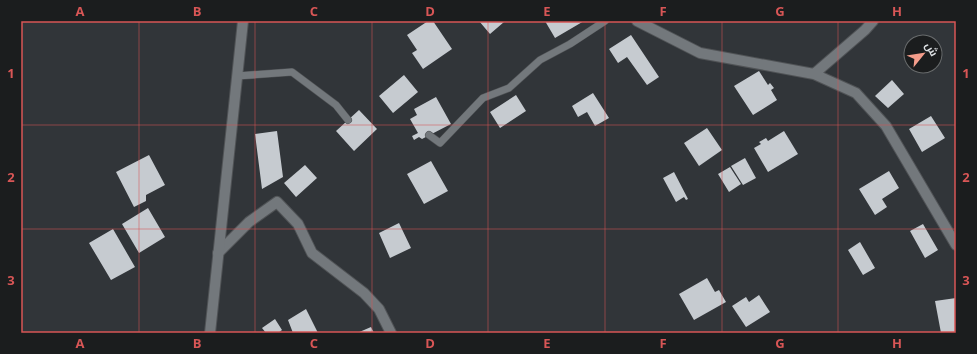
<svg xmlns="http://www.w3.org/2000/svg" width="977" height="354" viewBox="0 0 977 354" font-family="'Open Sans',Cairo,sans-serif">
  <rect width="100%" height="100%" fill="#313539"/>
  <path fill="#c6cbd0" d="M428 21H433L452 49 423 69 412 53 417 50 407 35Z
    M479 21H503L504 22 490 34Z
    M545 21H584L555 38Z
    M631 35 659 77 647 85 627 57 618 63 609 49Z
    M759 71 768 85 770 83 774 88 771 90 777 100 753 115 734 86Z
    M404 75 418 92 393 113 379 96Z
    M892 80 904 94 888 108 875 96Z
    M593 93 609 118 595 126 587 112 578 117 572 106Z
    M516 95 526 111 500 128 490 112Z
    M436 97 451 124 422 139 419 137 414 140 412 136 418 133 410 119 417 115 414 109Z
    M359 110 377 129 354 151 336 131Z
    M931 116 945 138 922 152 909 129Z
    M707 128 722 150 699 166 684 143Z
    M277 131 283 177 262 189 255 134Z
    M784 131 798 154 768 172 754 148 761 144 759 142 766 138 768 141Z
    M149 155 165 185 146 195V201L134 207 116 172Z
    M745 158 756 178 743 185 731 166Z
    M431 161 448 191 424 204 407 174Z
    M305 165 317 178 296 197 284 183Z
    M730 167 741 184 729 192 718 174Z
    M889 171 899 188 882 199 887 207 875 215 859 189Z
    M674 172 688 199 686 200 684 197 676 202 663 178Z
    M148 208 165 237 139 253 122 224Z
    M399 223 411 248 390 258 379 233Z
    M923 224 938 250 925 258 910 231Z
    M113 229 135 267 111 280 89 243Z
    M860 242 875 268 863 275 848 250Z
    M707 278 715 292 719 290 726 302 694 320 679 294Z
    M759 295 770 312 746 327 732 306 746 297 749 302Z
    M956 298V332L941 333 935 301Z
    M306 309 318 333H293L288 320Z
    M275 319 282 330 278 333H266L262 328Z
    M371 327 374 333H357Z"/>
  <g fill="none" stroke-linecap="round" stroke-linejoin="round">
    <g stroke="#505356" stroke-width="8">
      <path id="service" d="M237 76 292 72 336 105 348 120
        M429 135 440 143 483 98 509 88 540 60 570 44 605 21"/>
    </g>
    <g stroke="#505356" stroke-width="12">
      <path id="minor" d="M637 21 700 53 814 74 856 93 886 126 956 245
        M814 74 865 30 873 21
        M218 253 249 222 277 202 298 224 312 253 364 293 379 309 391 333"/>
    </g>
    <g stroke="#505356" stroke-width="12">
      <path id="secondary" d="M210 333 243 21"/>
    </g>
    <use href="#service" stroke="#73787c" stroke-width="7"/>
    <use href="#minor" stroke="#73787c" stroke-width="10"/>
    <use href="#secondary" stroke="#73787c" stroke-width="10"/>
  </g>
  <path fill="none" stroke="#d85656" stroke-width="1" stroke-opacity="0.55" d="M139 21V333M255 21V333M372 21V333M488 21V333M605 21V333M722 21V333M838 21V333M21 125H956M21 229H956"/>
  <rect width="977" height="354" fill="none" stroke="#1b1d1e" stroke-width="44"/>
  <g transform="translate(923 54) rotate(60)"><circle r="19" fill="#1b1d1e" stroke="#686b6c"/>
  <path d="M0-3L7 15L0 10L-7 15Z" fill="#f49d8b"/>
  <text y="-6" font-size="11" font-weight="bold" text-anchor="middle" fill="#dcdfe2">ش</text>
  </g>
  <rect x="22" y="22" width="933" height="310" fill="none" stroke="#d85656" stroke-width="1.5"/>
  <g font-size="13" text-anchor="middle" font-weight="bold" fill="#d85656">
    <text x="80" y="16">A</text>
    <text x="197" y="16">B</text>
    <text x="314" y="16">C</text>
    <text x="430" y="16">D</text>
    <text x="547" y="16">E</text>
    <text x="663" y="16">F</text>
    <text x="780" y="16">G</text>
    <text x="897" y="16">H</text>
    <text x="11" y="78">1</text>
    <text x="966" y="78">1</text>
    <text x="11" y="182">2</text>
    <text x="966" y="182">2</text>
    <text x="11" y="285">3</text>
    <text x="966" y="285">3</text>
    <text x="80" y="348">A</text>
    <text x="197" y="348">B</text>
    <text x="314" y="348">C</text>
    <text x="430" y="348">D</text>
    <text x="547" y="348">E</text>
    <text x="663" y="348">F</text>
    <text x="780" y="348">G</text>
    <text x="897" y="348">H</text>
  </g>
</svg>
